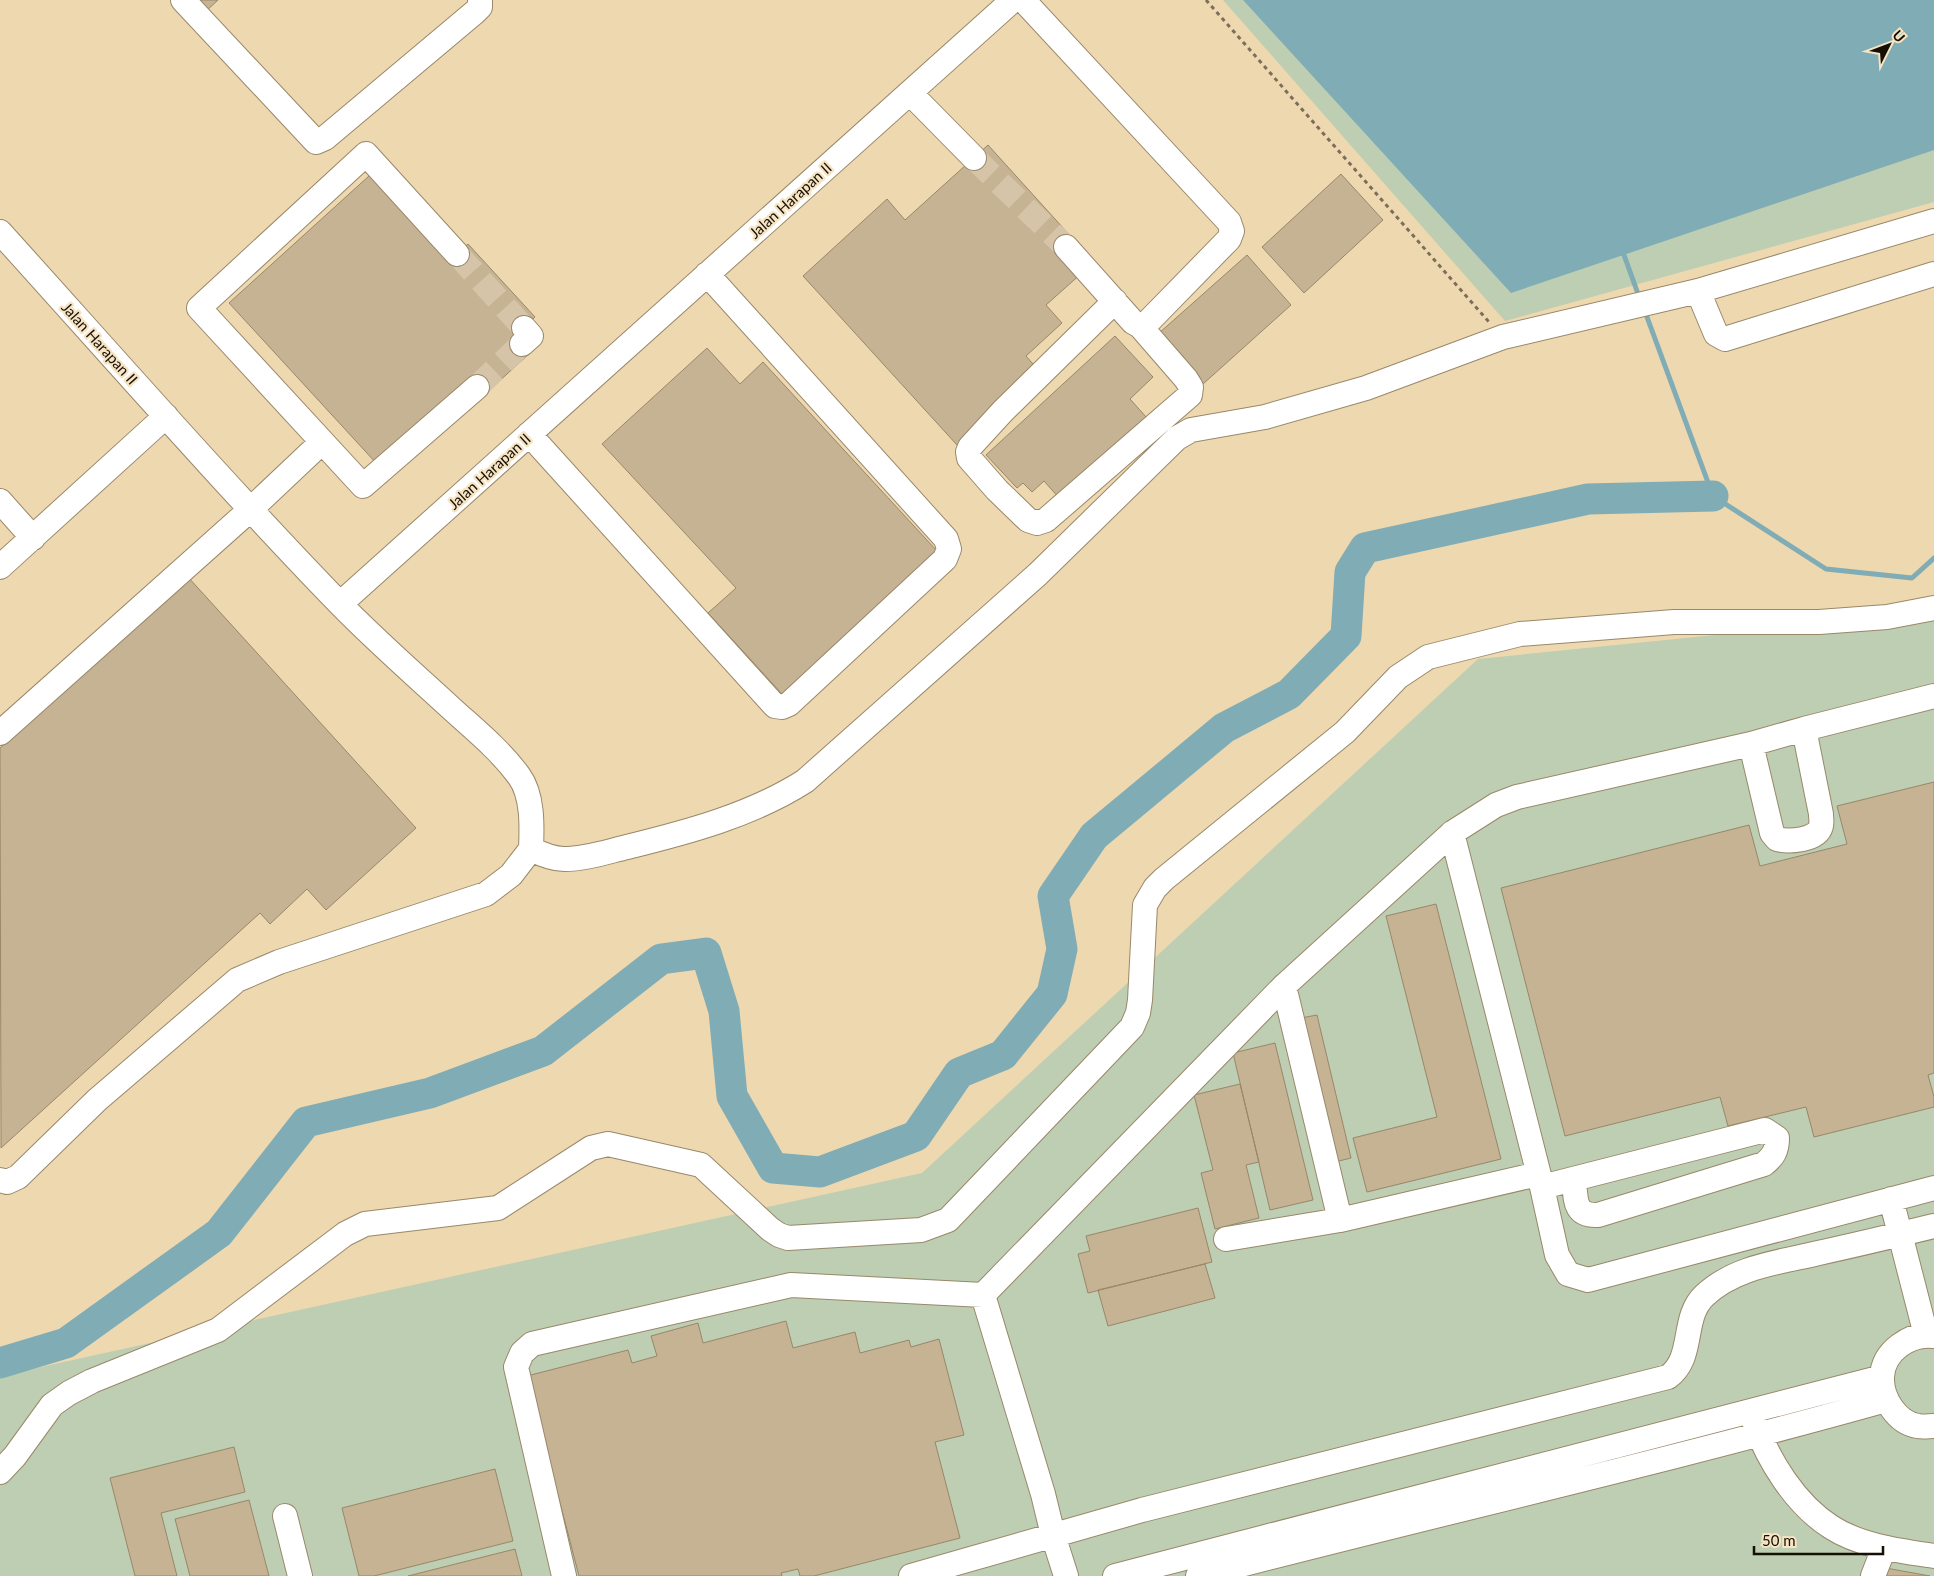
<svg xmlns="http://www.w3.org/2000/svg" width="1934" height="1576" viewBox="0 0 1934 1576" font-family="Lato,sans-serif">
  <rect width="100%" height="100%" fill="#f7e4c4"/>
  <path fill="#eed8b0" d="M0 0H1934V1576H0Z"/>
  <path fill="#bdceb2" d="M1223 0H1934V202L1505 321Z
    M1934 613V1576H0V1376L922 1173 1478 659Z"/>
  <path fill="#80acb5" d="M1243 0H1934V150L1511 293Z"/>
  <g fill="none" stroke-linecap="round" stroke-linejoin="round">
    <path stroke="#80acb5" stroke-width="5" d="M1624 255 1637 291
      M1647 317 1713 496 1826 569 1912 578 1934 558"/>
    <path stroke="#80acb5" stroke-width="31" d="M0 1363 66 1343 219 1233 306 1122 430 1093 543 1051 661 959 706 953 724 1011 732 1096 773 1168 820 1172 916 1136 959 1073 1003 1055 1052 994 1062 949 1053 896 1094 836 1224 728 1289 694 1346 636 1350 572 1365 548 1588 499 1713 496"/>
  </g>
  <path fill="#c5b394" stroke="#988769" d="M194 0H218L205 12Z
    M988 145 1074 240 1083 272 1046 305 1062 323 1026 356 1039 371 957 445 803 276 887 199 905 220Z
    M1341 174 1383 220 1304 293 1262 247Z
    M370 175 449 262 468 244 535 317 515 336 530 353 484 395 377 464 229 303Z
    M1247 255 1291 305 1203 384 1158 334Z
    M1115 336 1153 377 1130 399 1147 418 1060 499 1044 481 1032 492 1023 483 1017 488 986 455Z
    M707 348 740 384 763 362 937 551 782 694 708 613 736 588 602 444Z
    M188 577 416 828 326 910 307 889 270 924 260 913 1 1148 0 748Z
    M1934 782V1073L1928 1075 1934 1097V1107L1814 1137 1806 1107 1728 1126 1720 1097 1565 1136 1501 888 1749 825 1760 866 1847 844 1837 806Z
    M1436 904 1501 1159 1367 1192 1353 1138 1437 1117 1386 916Z
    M1317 1015 1351 1158 1335 1162 1301 1018Z
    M1275 1043 1313 1200 1270 1210 1233 1053Z
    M1240 1084 1259 1162 1246 1165 1259 1218 1215 1229 1201 1173 1213 1170 1194 1095Z
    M1198 1208 1212 1262 1088 1293 1078 1254 1090 1251 1086 1236Z
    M1205 1264 1215 1298 1108 1326 1098 1290Z
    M786 1321 793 1348 855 1332 860 1353 909 1340 911 1347 939 1339 964 1435 935 1442 960 1538 814 1576H800L798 1569 781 1573 782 1576H579L527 1376 628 1350 632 1363 657 1356 651 1336 698 1323 703 1343Z
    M234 1447 245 1492 161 1513 177 1576H135L110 1478Z
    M495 1469 513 1541 374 1576H359L342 1508Z
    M249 1500 269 1576H190L175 1519Z
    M515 1549 522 1576H408Z
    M1880 1567 1930 1576H1878Z"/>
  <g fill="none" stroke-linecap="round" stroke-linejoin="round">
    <path stroke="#d5c4a7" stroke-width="24" stroke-dasharray="24 12" stroke-linecap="butt" d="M974 158 1066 247
      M457 254 524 328
      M477 387 522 344"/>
    <g stroke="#99886a" stroke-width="26">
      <path id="minor" d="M183 0 316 142 325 138 475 12 480 7V0
        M1023 0 1229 222 1232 231 1229 239 1146 324 1140 326
        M910 93 974 158
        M0 232C112 356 223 483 339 603 375 640 414 674 452 709 475 730 500 750 519 776 533 795 532 826 531 849 541 854 552 859 564 859 585 859 606 852 627 847 688 832 752 815 805 781L1038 574 1177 438 1191 430 1265 417 1366 388 1503 337 1698 291 1934 221
        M1066 247 1133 322 1140 326 1186 379 1191 387 1190 395 1046 520 1037 523 1028 520 997 490 969 458 968 452 970 447 1003 411 1115 301
        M457 254 366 154 199 308 363 486 477 387
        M1698 291 1716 334 1725 339 1934 274
        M522 344 531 336 524 328
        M529 434 775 706 782 707 789 704 945 559 949 549 946 539 707 274
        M0 501 33 538
        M0 567 166 416
        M340 604 1013 0
        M0 733 251 509 322 442
        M1751 744 1772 833 1777 839C1788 842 1817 841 1821 826 1822 823 1821 818 1821 814L1804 729
        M1452 833 1542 1187 1557 1255 1568 1274 1588 1280 1934 1188
        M1284 986 1340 1220 1538 1174
        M0 1180 7 1182 18 1177 97 1100 237 980 279 962 486 894 511 875 531 849
        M1542 1187 1765 1130 1777 1138C1777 1151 1773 1157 1764 1164L1598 1215C1573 1216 1576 1199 1574 1179
        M1891 1199 1926 1335
        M1226 1239 1340 1220
        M1934 1336C1910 1333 1883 1351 1882 1377 1881 1398 1897 1423 1918 1426 1923 1427 1929 1426 1934 1426
        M1754 1421C1768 1460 1795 1504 1831 1527 1860 1546 1901 1551 1934 1556
        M0 1472 15 1456 52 1405 69 1393 92 1381 218 1330 345 1234 365 1224 498 1208 591 1148 608 1144 701 1165 770 1229 779 1235 788 1238 921 1230 948 1220 1132 1027 1138 1013 1140 1000 1145 905 1155 888 1164 879 1345 732 1398 677 1428 657 1520 634 1674 622H1819L1887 617 1934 608
        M285 1516 300 1576
        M564 1576 516 1367 522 1353 532 1344 791 1285 983 1295
        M911 1576 1142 1510 1668 1377C1695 1358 1681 1318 1704 1296 1735 1266 1782 1262 1823 1252 1860 1244 1897 1235 1934 1226
        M1066 1576 1053 1535 1043 1494 983 1295 1284 986 1452 833 1496 805 1517 797 1751 744 1804 729 1934 696
        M1115 1576 1882 1377
        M1198 1576C1427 1516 1658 1464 1886 1400
        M1873 1576 1884 1548"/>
    </g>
    <path stroke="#7b6f5b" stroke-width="3" stroke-dasharray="4 4" stroke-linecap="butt" d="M1206 0 1489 322"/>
    <use href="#minor" stroke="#fff" stroke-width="24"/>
  </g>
  <g text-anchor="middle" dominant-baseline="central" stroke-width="4.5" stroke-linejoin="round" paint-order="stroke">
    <g font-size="15" fill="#150f04" stroke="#f7e4c4">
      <text transform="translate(790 200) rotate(-42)">Jalan Harapan II</text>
      <text transform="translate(100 343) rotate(48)">Jalan Harapan II</text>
      <text transform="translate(489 471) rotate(-42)">Jalan Harapan II</text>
    </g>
  </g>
  <g transform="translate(1889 45) rotate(48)" stroke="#f7e4c4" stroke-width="4" paint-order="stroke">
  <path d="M0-4L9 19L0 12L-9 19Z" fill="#150f04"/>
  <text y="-8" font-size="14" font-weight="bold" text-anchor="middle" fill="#150f04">U</text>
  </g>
  <path d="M1754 1546v8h129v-8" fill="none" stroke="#150f04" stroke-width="2.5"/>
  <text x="1762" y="1546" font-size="15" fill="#150f04" stroke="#f7e4c4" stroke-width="4" paint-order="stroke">50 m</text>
</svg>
